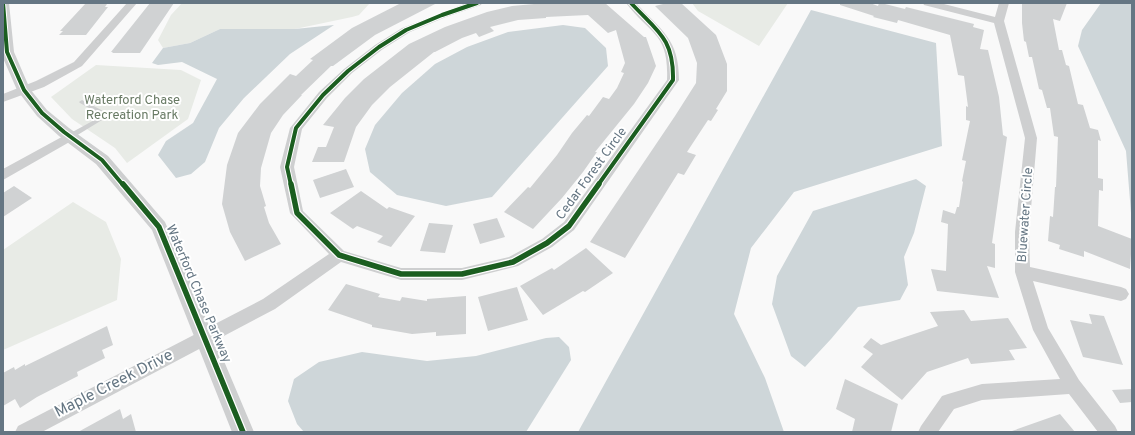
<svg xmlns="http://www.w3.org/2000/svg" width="1135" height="435" viewBox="0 0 1135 435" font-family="Overpass,sans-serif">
  <rect width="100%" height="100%" fill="#f9f9f9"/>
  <path fill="#e8ebe6" d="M182 3H370L359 15 352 17 295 29H220L190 43 163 48 158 40 171 15Z
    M692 3H788L759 46 698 11Z
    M96 65 181 70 201 80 188 119 127 163 115 148 72 119 51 97Z
    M73 202 106 222 121 259 117 300 3 350V250Z"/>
  <path fill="#ced6d9" d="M1101 3H1132V214L1131 213 1126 151 1078 46 1082 30Z
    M811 10 936 43 942 146 794 192 751 248 734 314 765 378 784 432H578Z
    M334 25 290 54 244 98 219 128 205 162 191 174 176 178 158 155 166 141 193 123 217 79 182 62 158 65 152 63 163 48 190 43 220 29H295Z
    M563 25 585 28 606 48 608 66 492 197 446 206 397 195 370 172 365 149 375 125 402 93 435 64 467 47 508 32Z
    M916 179 926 186 914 233 904 257 908 285 900 300 858 307 831 339 805 367 791 356 772 304 777 276 813 211Z
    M559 337 569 347 571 360 526 432H304L297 424 288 401 294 379 319 362 362 352 427 361 476 356 546 338Z"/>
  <path fill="#d0d2d3" d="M86 3H102L101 4H107L105 7H108L86 35H59L63 31H60Z
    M150 3H174L140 53H112L113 52H111Z
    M401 3H437L375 35 333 66H331L301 95H302L283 115 271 133 261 168 260 186 266 206 264 207 269 223 281 244 245 261 230 232 222 204 227 165 238 133 260 104 290 74 296 76 313 60 310 59 352 28Z
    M545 3H605L644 37H646L656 66 648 83 634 104 595 152H597L583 172 562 198 533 229 504 212 528 187 530 188 557 155 572 133 587 115 589 116 603 97 609 99 617 88 624 73 621 72 625 63 616 30 608 33 588 15 546 17V18L518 20 490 27 494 31 479 37 476 33 462 38 435 52H434L390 87 372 105 356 127 344 162H312L318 147H326L334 127 323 125 345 98 364 79 409 44 445 27 487 12 512 6Z
    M667 3H681L716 35 727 64V91L716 109 718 110 711 121 708 120 687 152 696 155 684 175 678 173 625 258 590 242 675 116 696 83 697 63 688 38 655 6Z
    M840 3H870L878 6 879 3H881L905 9 906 7 974 24 973 27 984 30 980 49 988 50 999 97 1003 135 1007 137 992 243 995 244V268L987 266 999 298 937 291 931 269 946 271 948 224 941 222 943 210 955 214 957 207H959L963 182 962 181 966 161 962 160 970 121 966 120V106L968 107 964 76 958 75 950 35 898 20 897 23 873 17 874 16 840 5Z
    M1022 3H1067L1060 21 1053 19 1059 50H1062L1066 65 1069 66 1078 104 1083 105 1090 128 1098 130 1101 141 1098 140V178L1103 179V191L1099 190 1098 226 1132 239 1130 269 1084 251V257L1059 249 1060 245 1048 241 1050 216 1053 217 1055 187H1056L1058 137 1054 136 1050 108H1047L1042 90 1039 89 1032 57H1029L1026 42 1024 41 1022 23Z
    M346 169 354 187 320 198 313 180Z
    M14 186 32 198 3 217V193Z
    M361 191 387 209 389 207 415 216 391 247 377 242 383 236 357 226 353 229 330 213Z
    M497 218 505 237 480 244 473 224Z
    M429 223 453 225 445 253 420 251Z
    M586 248 613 273 585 292 583 291 543 315 520 286 552 268 554 270Z
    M346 284 380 294 378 297 400 301 402 297 427 301V299L466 296V334L436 336V332L412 334 372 327V325L328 310Z
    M517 287 528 320 488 331 478 297Z
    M964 310 971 321 1008 318 1027 348 1009 350 1015 360 971 364 968 358 927 372 902 400 861 367 873 354 863 347 871 338 881 345 938 326 930 312Z
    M1089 314 1104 316 1123 365 1083 357 1070 320 1092 324Z
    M107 326 113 345 102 350 105 358 77 372 78 376 37 397 20 408 15 399 3 406V373L14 367 15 370 25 364V366Z
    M845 379 898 404 891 432H852L855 419 836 409Z
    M1132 389V402L1120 403 1112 390Z
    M120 409 123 419 131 414 136 432H78Z
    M1060 414 1075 432H1012V431Z"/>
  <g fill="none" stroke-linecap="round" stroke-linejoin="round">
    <path fill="#cecfd0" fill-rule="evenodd" d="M82 100 107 113 102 120 71 139H67L66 137 67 135 98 118 100 114 80 103 79 102Z"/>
    <path fill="#cecfd0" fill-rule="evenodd" d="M127 3H137L82 66 44 87 3 102V94L36 81 74 62Z
      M467 3H482L481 5 446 17 410 32 383 49 352 73 327 98 302 129 294 167 303 211 344 251 401 268H462L509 257 542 239 564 222 667 80C669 32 650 35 626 3H636C662 31 679 39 679 80L574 230 552 247 518 266 462 280H401L341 262 275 309 42 432H15L18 426 263 299 329 254 290 213 280 167 290 128 319 92 344 69 375 45 402 28Z
      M923 3H940L995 17 999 3H1009L1004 21 1037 138 1029 232 1030 267 1121 287 1126 289 1129 294 1126 299 1121 301 1033 281 1048 328 1079 380 1115 426 1118 432H1098L1069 394 982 400 954 409 938 432H918L921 426 942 396 948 394 982 384 1060 379 1033 330 1015 272V232L1025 138 994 23 924 5Z
      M69 133 73 134 75 137 73 140 3 180V169Z"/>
    <path fill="#cecfd0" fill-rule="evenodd" d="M3 3H9L14 52 30 89 47 110 69 128 108 156 165 222 254 432H232L152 230 96 164 59 136 37 116 17 90 3 58Z"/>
    <g stroke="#fff" stroke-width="6">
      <path id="cycleway-far1" d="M3 3 7 52 24 90 42 113 64 132 102 160 123 185
        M291 185 287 167 296 128 323 95 348 71 379 47 406 30 442 15 477 3
        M598 185 673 80C674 38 657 31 631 3"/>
    </g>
    <g stroke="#fff" stroke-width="8">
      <path id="cycleway" d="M123 184 159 227 243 432
        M291 184 297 213 339 255 401 274H462L513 262 547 243 569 226 599 184"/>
    </g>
    <use href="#cycleway-far1" stroke="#1b5e20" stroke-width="4"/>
    <use href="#cycleway" stroke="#1b5e20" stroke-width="5.5"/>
  </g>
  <g text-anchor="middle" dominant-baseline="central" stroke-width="4" stroke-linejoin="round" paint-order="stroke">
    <g font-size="13" fill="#687a64" stroke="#fff">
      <text x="132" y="101">Waterford Chase<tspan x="132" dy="15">Recreation Park</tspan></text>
    </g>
    <g font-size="13" fill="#657683" stroke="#fff">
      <text transform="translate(592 174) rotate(-54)">Cedar Forest Circle</text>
      <text transform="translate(1026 215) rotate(-86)">Bluewater Circle</text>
      <text transform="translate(198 294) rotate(67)">Waterford Chase Parkway</text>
    </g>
    <g font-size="16" fill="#657683" stroke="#fff">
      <text transform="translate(114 384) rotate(-27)">Maple Creek Drive</text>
    </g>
  </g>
  <rect width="1135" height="435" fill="none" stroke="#657683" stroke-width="8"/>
</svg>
